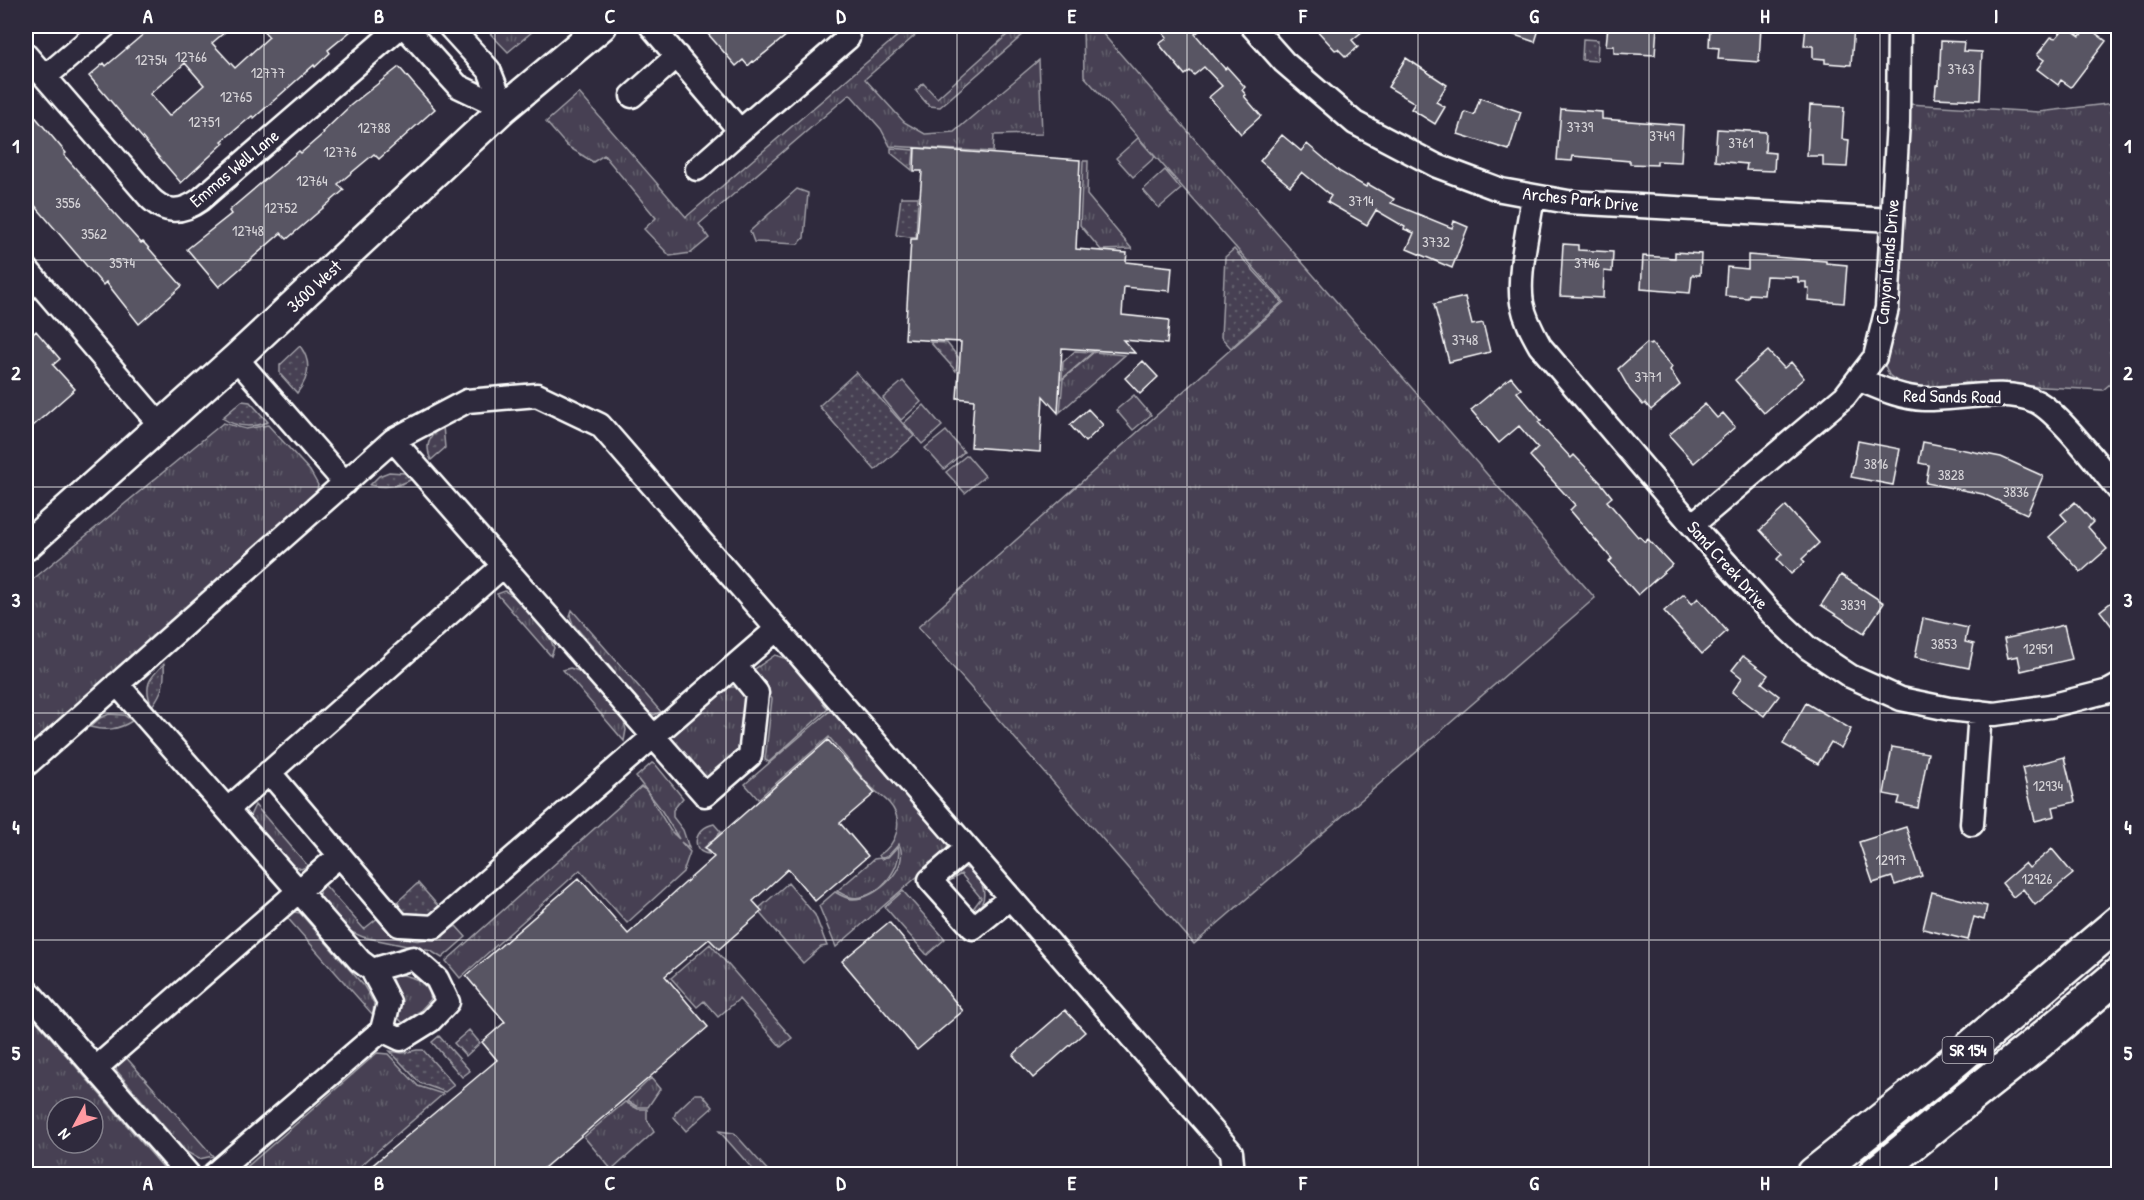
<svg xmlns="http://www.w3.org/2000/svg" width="2144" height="1200" viewBox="0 0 2144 1200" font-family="'Patrick Hand',sans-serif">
  <defs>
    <pattern id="grass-tufts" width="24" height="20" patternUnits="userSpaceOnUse" patternTransform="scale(1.5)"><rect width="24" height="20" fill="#464152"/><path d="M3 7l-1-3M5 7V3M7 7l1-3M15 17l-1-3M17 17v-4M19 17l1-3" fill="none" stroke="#625e6c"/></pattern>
    <pattern id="park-dots" width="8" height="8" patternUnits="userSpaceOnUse" patternTransform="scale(1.5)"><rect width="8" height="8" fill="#464152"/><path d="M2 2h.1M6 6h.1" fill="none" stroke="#625e6c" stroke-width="1.8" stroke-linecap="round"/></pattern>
  </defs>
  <rect width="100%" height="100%" fill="#2f2a3d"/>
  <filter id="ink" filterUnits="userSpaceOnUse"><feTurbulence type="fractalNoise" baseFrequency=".0167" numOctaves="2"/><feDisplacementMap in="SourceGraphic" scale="12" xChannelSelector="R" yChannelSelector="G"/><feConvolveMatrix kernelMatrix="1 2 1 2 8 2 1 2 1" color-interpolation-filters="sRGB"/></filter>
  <g filter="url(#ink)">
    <path fill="url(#grass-tufts)" stroke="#a2a0a8" stroke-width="1.5" fill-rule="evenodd" d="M483 26H539L508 52Z
      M909 26H926L865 79 904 122 925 134 954 132 1039 60 1042 134 994 135 993 152 890 146 881 129 850 94 699 224 709 238 691 253 670 256 644 229 656 218 604 155 593 162 567 146 546 122 579 93 686 217Z
      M1017 26H1033L940 107 929 106 916 91 923 83 937 98Z
      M1083 26H1096L1595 598 1194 944 918 627 1284 302 1084 76Z
      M2118 99V377L2103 390 1967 383 1929 388 1898 382 1889 375 1884 363 1894 333 1909 104 2039 112 2115 103Z
      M1083 161H1088L1087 195 1132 249 1101 250 1080 225Z
      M797 189 808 193 804 238 798 244 754 242 750 231Z
      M1094 352 1125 355 1060 412 1063 379Z
      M223 423 246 429 268 425 310 471 318 485 315 499 26 749V585Z
      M505 591C523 600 548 629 554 648L551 656 497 594Z
      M572 610 661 712 654 715 648 711 573 624 570 616Z
      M775 655 787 659 828 709 769 762 765 760 772 699 752 671Z
      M570 668 579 671 624 722 626 730 624 741 563 670Z
      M729 687H735L747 700 739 752 707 780 669 744 671 738Z
      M833 708 946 839 948 850 836 947 819 906 835 892C840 895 847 899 853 899 876 899 911 868 899 844L888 856 881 859 879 855C897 844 905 821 889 803 883 796 875 792 868 784 855 769 842 753 829 737L758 799 745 784Z
      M652 763 656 765 683 798 673 810V817L683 830 689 848 681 842 690 852 683 872 627 923 580 870 460 978 446 961 641 787 646 790 670 830 679 839 660 808 636 777Z
      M255 805 308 866 301 869 290 864 250 816Z
      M898 846C904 869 874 903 850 897 846 896 841 893 837 891L874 859 888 857Z
      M963 867C981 873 992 896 976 911L972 910 981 898 961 874 948 882 946 879Z
      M322 882 364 929 379 917C410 946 419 947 456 926L466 937 442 958 431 951 363 937 349 931 321 898 318 889Z
      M788 883 815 915 827 946 821 947 803 963 757 910Z
      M903 891 945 939 927 955 885 907Z
      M290 911 300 913 364 986 374 1003 373 1015 284 914Z
      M710 944 792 1038 781 1047 739 999 718 1017 704 1001 697 1007 671 978Z
      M390 974C408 974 428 980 431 999L420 1011 403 1023 399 1019 398 994Z
      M26 1009 169 1174H26ZM57 1107H93V1143H57Z
      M377 1053 388 1054 418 1086 443 1094 357 1169 362 1174H242L241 1172Z
      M124 1055 213 1156 199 1159 185 1151 116 1070 118 1059Z
      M651 1078 660 1089 648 1107H638L627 1101Z
      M695 1094H702L713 1107 686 1131 674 1117 676 1112Z
      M625 1102 638 1109H647V1119L654 1132 612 1170 584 1137Z
      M719 1131 734 1133 771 1174H757Z"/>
    <path fill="url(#park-dots)" stroke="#a2a0a8" stroke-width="1.5" d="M1583 39 1598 40 1597 61 1582 60Z
      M891 148 914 150 912 170 891 153Z
      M901 197H918L916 238 896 235Z
      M1234 249 1282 302 1231 348 1221 337 1225 257Z
      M930 342 947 343 958 357 956 371Z
      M300 346C312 362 310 377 297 393L280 374V365Z
      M1075 351 1093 352 1062 379 1063 362Z
      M856 372 914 436 875 470 819 406Z
      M242 401 250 402 268 422C252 428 237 428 222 418Z
      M443 426 445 448 431 460C424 445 430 434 443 426Z
      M389 472 404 473 412 479C398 487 386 488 370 485L379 476Z
      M164 664C165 681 163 692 152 706 143 686 149 678 164 664Z
      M109 714 124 715 132 721C118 730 106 731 90 727L100 718Z
      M714 824 721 832 704 848 709 854C689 852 694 828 714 824Z
      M418 883 439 907C421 923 411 919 395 904Z
      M469 1030 480 1043 466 1056 454 1043Z
      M439 1036 470 1071 462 1077 432 1042Z
      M417 1050H423L454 1085 445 1092 420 1083 390 1051 402 1053Z"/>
    <path fill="#464152" stroke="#a2a0a8" stroke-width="1.5" d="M1138 138 1155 157 1133 177 1116 158Z
      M1165 170 1181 189 1159 208 1143 190Z
      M903 381 921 402 901 420 883 398Z
      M1134 395 1151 415 1133 430 1116 410Z
      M924 405 942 426 922 444 904 423Z
      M946 431 964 452 944 469 925 448Z
      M967 455 985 476 965 493 946 472Z"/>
    <path fill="#595564" stroke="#fff" stroke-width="1.5" fill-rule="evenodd" d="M153 26H232L212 43 235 68 269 37 259 26H357L328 50 330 53 315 67 314 65 254 118 252 116 222 141 224 143 181 183 89 76 104 63 106 66ZM185 63 204 85 169 116 150 94Z
      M701 26H798L754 62 753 61 748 66 743 60 736 66Z
      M1157 26H1206L1195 34 1225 69 1227 67 1245 87 1242 90 1246 95 1244 96 1261 116 1241 134 1209 97 1222 86 1204 67 1194 75 1190 71 1185 75 1159 44 1167 38Z
      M1313 26H1369L1352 40 1358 47 1346 57 1338 49 1335 50Z
      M1495 26H1540L1535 42 1494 28Z
      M1608 26H1657L1655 55 1614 53V46H1606Z
      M1710 26H1761L1759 62 1718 59 1719 48 1709 47Z
      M1806 26 1854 27 1851 65 1825 63V59L1813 58V46H1804Z
      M2066 26 2080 36 2087 27 2106 41 2071 87 2061 80 2058 85 2037 69 2044 60 2037 55 2051 37 2056 38Z
      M1941 41 1964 42 1963 51 1982 52 1980 100 1935 98 1936 85 1939 84Z
      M1406 58 1447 85 1436 102 1445 107 1435 124 1411 109 1415 103 1388 87Z
      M399 67 435 109 379 159 374 154 338 184 344 190 287 239 281 233 219 287 187 249 231 214 229 211 233 207 274 172 299 151 301 153 324 133 323 132 351 105Z
      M1480 98 1521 112 1509 150 1458 134 1465 112 1474 115Z
      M1810 105 1844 107 1842 139 1849 140 1847 167 1823 166V156H1807Z
      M26 106 66 153 64 155 115 214 141 243 143 242 146 245 182 286 139 324 106 282 103 285 32 202 26 208Z
      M1561 109 1602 112V119L1683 125 1681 162 1657 161V165L1630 164V161L1573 156 1572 161 1557 160Z
      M1717 129 1766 132 1765 152 1775 153 1774 171 1746 170 1747 164 1715 161Z
      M1282 135 1301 151 1307 144 1340 172 1366 187 1368 184 1394 199 1391 203 1452 228 1454 221 1468 227 1452 268 1407 249 1414 233 1404 229 1405 227 1376 210 1367 225 1327 202 1331 196 1302 172 1290 186 1260 161Z
      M915 148 1080 160 1076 249 1127 253 1126 262 1172 267 1170 291 1124 287 1122 315 1169 320 1167 344 1123 340 1135 353 1062 348 1058 413 1043 396 1040 452 971 447 974 400 957 398 961 342 905 339 911 239H917L922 171H914Z
      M1563 244 1578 245V250L1613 252 1612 272 1604 271 1603 298 1560 296Z
      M1675 252 1701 254 1700 275H1692L1690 293 1641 289 1643 256 1675 258Z
      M1748 255 1826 261V263L1847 265 1844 303 1808 300 1809 288H1806V282H1798V277L1766 276 1764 295 1749 294 1748 298 1725 296 1727 267 1748 269Z
      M1465 297 1472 325 1483 323 1490 352 1449 362 1434 304Z
      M36 331 60 359 53 365 75 389 26 432V341Z
      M1647 343 1650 345 1652 344 1672 367 1670 370 1680 385 1651 410 1645 403 1643 405 1630 390 1618 369Z
      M1768 351 1784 368 1791 362 1804 378 1764 413 1735 380Z
      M1143 361 1158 377 1140 394 1125 378Z
      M1511 377 1521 389 1517 392 1541 420 1538 422 1571 458 1574 455 1601 483 1612 497 1607 501 1638 537 1639 536 1645 542 1648 539 1672 565 1638 595 1609 562 1612 559 1570 510 1575 505 1530 456 1538 448 1519 426 1499 443 1471 410Z
      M1705 404 1717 418 1723 413 1735 427 1694 463 1669 435Z
      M1088 409 1103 425 1085 442 1070 425Z
      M1858 441 1900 449 1893 485 1851 477Z
      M1923 442 2001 457 2043 476 2027 514 1983 494 1926 483 1929 465 1919 463Z
      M2075 502 2093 522 2088 527 2107 549 2081 572 2049 537 2067 521 2061 514Z
      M1786 506 1819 543 1802 559 1805 562 1791 574 1777 559 1782 554 1760 530Z
      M1841 575 1884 603 1864 633 1821 605Z
      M1684 594 1692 604 1698 598 1727 631 1702 654 1664 611Z
      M2118 597V634L2100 611Z
      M1923 618 1968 628 1965 642 1974 644 1969 668 1915 657Z
      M2064 625 2072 659 2021 671 2018 656 2008 658 2004 639Z
      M1743 656 1768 675 1762 683 1779 696 1764 716 1732 692 1742 678 1732 670Z
      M1806 703 1851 729 1841 748 1831 742 1818 764 1783 744Z
      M828 740 875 793 840 823 868 856 815 901 788 869 753 901 762 911 719 949 709 939 665 976 708 1027 537 1174H362L497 1060 482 1042 505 1022 466 976 579 878 628 934 714 857 705 848Z
      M1892 747 1928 753 1918 808 1898 804 1900 797 1884 794Z
      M2064 757 2075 802 2053 807 2055 816 2035 821 2022 768Z
      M1906 827 1922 876 1895 885 1892 877 1873 883 1859 842Z
      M2052 849 2073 874 2035 905 2023 889 2013 897 2002 883 2025 863 2029 868Z
      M1932 892 1987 906 1984 920 1974 917 1968 940 1923 929Z
      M889 922 963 1011 917 1050 842 961Z
      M1065 1010 1085 1032 1033 1078 1013 1055Z"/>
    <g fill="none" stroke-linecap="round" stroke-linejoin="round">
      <g stroke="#fff" stroke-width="27">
        <path id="minor" d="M404 26 458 86 504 108
          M449 26 489 70 504 108
          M651 26 740 131 848 38
          M1252 26 1284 62 1355 123 1437 166 1501 190 1568 202 1892 220
          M26 55 149 197C165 214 182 213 200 200L401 26
          M45 77 105 26
          M632 96 677 56
          M697 169 740 131
          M1533 196C1529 225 1517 275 1522 303 1525 319 1532 332 1540 346L1692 525 1771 613 1808 648 1850 676 1901 699 1949 709 1995 714 2050 706 2109 691 2118 686
          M26 268 161 426
          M236 358 345 483
          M1858 379C1880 388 1900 398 1924 399 1955 400 2008 387 2037 402 2060 414 2100 468 2118 489
          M393 440 705 795 750 756 757 693 736 667
          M1692 525 1845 396 1875 357 1887 308 1898 122 1899 26
          M117 684 360 961 372 970 389 1002 382 1030 214 1174
          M26 765 393 440 467 401 537 395 600 425 1231 1152 1233 1174
          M269 772 399 925 434 927 777 629
          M228 809 503 566
          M1972 824 1980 712
          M967 848 930 880 973 928 1010 898
          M372 970 413 958 437 979 448 1002 430 1021 401 1039 382 1030
          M26 989 188 1174
          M96 1068 340 855"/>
      </g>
      <g stroke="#fff" stroke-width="33">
        <path id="major" d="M26 546 236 358 504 108 602 26"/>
      </g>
      <g stroke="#fff" stroke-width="38">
        <path id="highway" d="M1814 1174 1931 1081 2118 923
          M1875 1174 1967 1099 2040 1041 2118 975"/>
      </g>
      <use href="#minor" stroke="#2f2a3d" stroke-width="22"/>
      <use href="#major" stroke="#2f2a3d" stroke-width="28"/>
      <use href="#highway" stroke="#2f2a3d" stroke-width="33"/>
    </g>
  </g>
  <path fill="none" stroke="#fff" stroke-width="1.5" stroke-opacity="0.55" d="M264 26V1174M495 26V1174M726 26V1174M957 26V1174M1187 26V1174M1418 26V1174M1649 26V1174M1880 26V1174M26 260H2118M26 487H2118M26 713H2118M26 940H2118"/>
  <g text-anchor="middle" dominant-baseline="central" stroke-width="6" stroke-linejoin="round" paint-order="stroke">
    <g font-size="15" fill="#d6d4d8">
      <text x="191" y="56">12766</text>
      <text x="151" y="59">12754</text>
      <text x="1961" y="68">3763</text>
      <text x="268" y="72">12777</text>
      <text x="236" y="96">12765</text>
      <text x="204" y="121">12751</text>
      <text x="1580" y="126">3739</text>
      <text x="374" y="127">12788</text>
      <text x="1662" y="135">3749</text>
      <text x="1741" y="142">3761</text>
      <text x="340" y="151">12776</text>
      <text x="312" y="180">12764</text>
      <text x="1361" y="200">3714</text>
      <text x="68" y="202">3556</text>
      <text x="281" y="207">12752</text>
      <text x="248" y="230">12748</text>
      <text x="94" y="233">3562</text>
      <text x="1436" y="241">3732</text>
      <text x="122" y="262">3574</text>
      <text x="1587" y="262">3746</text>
      <text x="1465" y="339">3748</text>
      <text x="1648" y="376">3771</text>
      <text x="1876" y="463">3816</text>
      <text x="1951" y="474">3828</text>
      <text x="2016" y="491">3836</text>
      <text x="1853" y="604">3839</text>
      <text x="1944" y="643">3853</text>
      <text x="2038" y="648">12951</text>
      <text x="2048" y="785">12934</text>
      <text x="1891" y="859">12917</text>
      <text x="2037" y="878">12926</text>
    </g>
    <rect fill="#2f2a3d" stroke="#c1bfc5" stroke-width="1.5" x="1942.5" y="1037" width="51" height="26" rx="4.5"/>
    <g font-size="16" font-weight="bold" fill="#fff">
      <text x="1968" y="1050">SR 154</text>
    </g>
    <g font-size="18" fill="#fff" stroke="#2f2a3d">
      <text transform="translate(234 168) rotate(-40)">Emmas Well Lane</text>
      <text transform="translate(1581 199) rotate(6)">Arches Park Drive</text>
      <text transform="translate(1887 262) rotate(-85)">Canyon Lands Drive</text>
      <text transform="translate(314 286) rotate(-43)">3600 West</text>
      <text transform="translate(1952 396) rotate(1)">Red Sands Road</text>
      <text transform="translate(1728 565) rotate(48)">Sand Creek Drive</text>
    </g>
  </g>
  <rect width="2144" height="1200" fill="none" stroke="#2f2a3d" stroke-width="66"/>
  <g transform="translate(75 1125) rotate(229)"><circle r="28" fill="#2f2a3d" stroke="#827f8b" stroke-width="1.5"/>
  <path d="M0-4.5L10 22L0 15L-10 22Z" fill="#ff9aa2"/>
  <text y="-9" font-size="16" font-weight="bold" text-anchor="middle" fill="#ffffff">N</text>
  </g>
  <rect x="33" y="33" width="2078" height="1134" fill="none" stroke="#fff" stroke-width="2"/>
  <g font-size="20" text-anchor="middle" font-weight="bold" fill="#fff">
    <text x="148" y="23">A</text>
    <text x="379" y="23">B</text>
    <text x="610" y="23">C</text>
    <text x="841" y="23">D</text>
    <text x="1072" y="23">E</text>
    <text x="1303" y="23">F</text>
    <text x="1534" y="23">G</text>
    <text x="1765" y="23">H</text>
    <text x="1996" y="23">I</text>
    <text x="16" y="153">1</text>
    <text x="2128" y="153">1</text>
    <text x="16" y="380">2</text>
    <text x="2128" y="380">2</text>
    <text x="16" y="607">3</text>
    <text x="2128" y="607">3</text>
    <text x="16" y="834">4</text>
    <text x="2128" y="834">4</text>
    <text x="16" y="1060">5</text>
    <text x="2128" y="1060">5</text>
    <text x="148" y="1190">A</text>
    <text x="379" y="1190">B</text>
    <text x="610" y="1190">C</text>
    <text x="841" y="1190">D</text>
    <text x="1072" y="1190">E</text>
    <text x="1303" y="1190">F</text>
    <text x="1534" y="1190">G</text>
    <text x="1765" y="1190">H</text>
    <text x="1996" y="1190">I</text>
  </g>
</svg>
